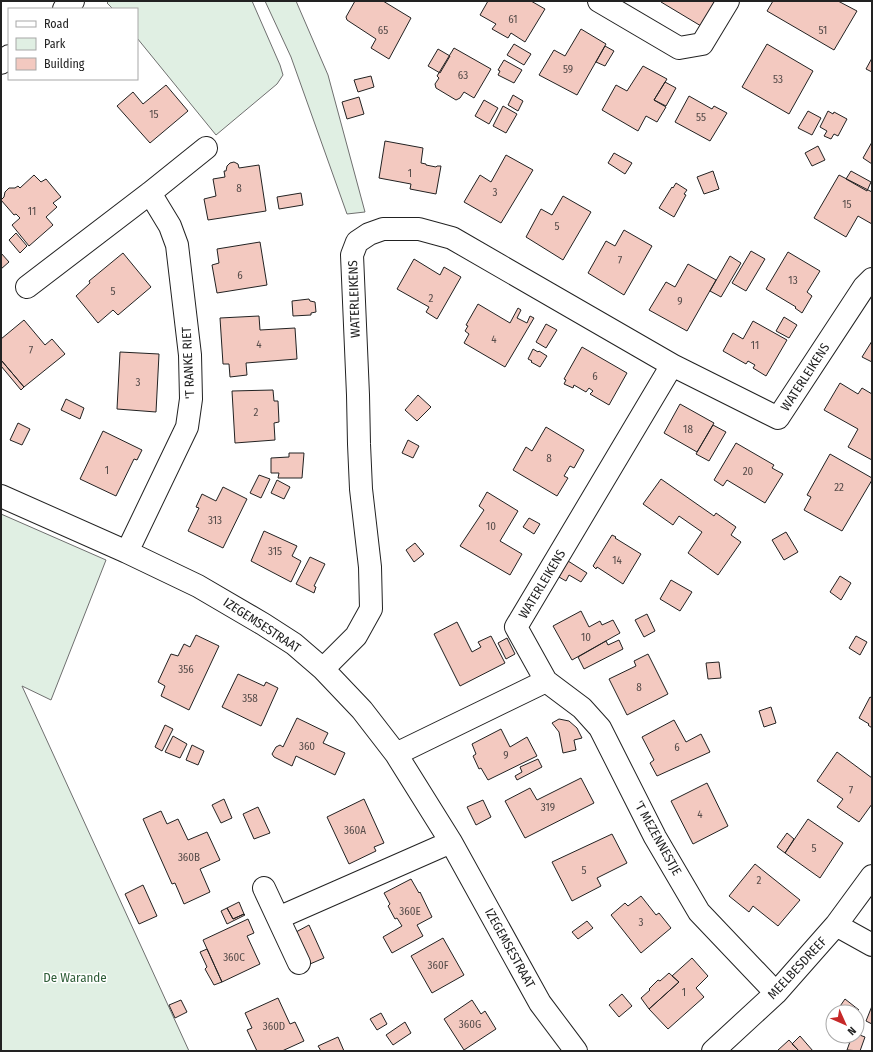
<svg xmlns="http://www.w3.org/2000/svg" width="873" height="1052" viewBox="0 0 873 1052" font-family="'Fira Sans Condensed',sans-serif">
  <rect width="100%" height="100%" fill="#fff"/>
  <path fill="#e0efe3" stroke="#6f6f6f" d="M109 1H252L280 65 283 75 277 84 216 135 137 38V9H113L107 3Z
    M265 1H296L328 75 365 212 347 214 291 57Z
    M1 514 106 560 51 700 22 686 189 1051H1Z"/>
  <path fill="#f3c9c0" stroke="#222" d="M355 1H383L411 18 389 59 371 48 376 39 347 20 346 17Z
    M488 1H531L545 9 525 42 511 33 508 38 492 29 496 24 480 15Z
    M662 1H715L701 26 661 2Z
    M773 1H838L857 11 834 50 767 11Z
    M581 29 606 44 577 95 539 75 554 50 565 56Z
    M514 44 531 54 524 65 507 55Z
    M767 44 813 71 789 114 742 87Z
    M605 46 614 51 605 66 596 62Z
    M454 48 491 69 474 98 464 92 460 98 456 100 436 88 435 84 439 78 437 76Z
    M438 49 450 56 440 73 428 66Z
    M872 58V72L866 69Z
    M504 60 522 70 514 83 498 75 500 71 498 70Z
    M643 66 667 79 654 100 666 107 657 122 646 116 638 131 602 110 616 85 627 91Z
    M371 76 374 87 358 92 354 80Z
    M665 82 676 88 666 106 654 100Z
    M166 85 188 111 150 143 117 106 133 92 143 104Z
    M513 95 523 101 518 111 508 105Z
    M689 96 712 109 714 106 727 113 710 141 675 122Z
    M359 97 364 114 347 119 342 102Z
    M484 100 498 108 489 124 475 116Z
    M503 106 517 114 506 133 493 126Z
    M808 111 821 118 812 135 798 128Z
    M828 111 833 114 834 112 847 119 838 136 834 134 831 139 824 136 827 131 820 127Z
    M385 141 423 148 421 163 426 164V165L436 167 437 166H441L436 194 410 189 411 184 379 178Z
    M872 142V164L863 158Z
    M818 146 825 160 812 166 805 153Z
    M614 153 632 163 625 174 608 163Z
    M506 155 533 170 501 223 464 202 480 175 491 182Z
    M234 162 238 164 239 168 259 165 266 211 208 220 204 199 216 196 213 179 225 177 224 171H226L227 166 230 163Z
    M713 171 719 189 704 194 697 177Z
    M851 171 871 182 867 191 846 179Z
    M34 175 41 182 46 179 61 197 53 203 57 207 46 217 53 225 29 246 12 225 20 218 16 214 14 215 1 200 4 197 5 192 9 188H15L18 186 20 188Z
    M839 175 872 192V224L858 216 846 237 814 218Z
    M676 183 687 190 684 194 686 195 674 217 659 208 672 187 673 188Z
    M301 193 303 205 279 209 277 197Z
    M563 196 591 212 563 260 526 237 541 209 552 215Z
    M624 230 652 246 624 295 588 273 606 241 615 246Z
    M16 233 27 246 20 253 9 240Z
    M260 242 267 285 217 293 212 265 219 263 217 249Z
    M751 251 765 259 746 291 732 283Z
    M788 252 820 271 807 292 812 296 802 313 795 308 796 307 766 289Z
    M1 253 9 262 1 269Z
    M123 253 151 287 118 315 113 310 98 323 76 296 90 283 89 281Z
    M730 256 741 263 721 297 710 291Z
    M414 259 440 275 444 267 461 277 437 319 426 312 429 307 397 289Z
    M688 264 716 280 687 331 649 310 666 282 675 287Z
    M309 299 310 301 315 302 316 312 311 313V315L293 316 292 301Z
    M478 304 510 323 518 308 521 310 517 318 527 323 530 316 534 318 505 367 464 343 469 334 465 331 468 326 466 325Z
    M259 316 260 330 295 328 297 359 246 363 247 375 230 377 229 364H223L220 318Z
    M784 317 797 325 789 338 776 331Z
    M24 320 45 345 52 339 65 354 24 387 1 360V339Z
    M753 321 787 340 766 376 753 368 755 365 748 361 746 364 723 351 733 333 743 339Z
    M546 324 557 330 546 348 536 342Z
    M872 341V362L862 357Z
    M582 347 627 373 609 405 590 394 593 391 589 388 586 392 574 385 573 388 564 384 566 380 564 379Z
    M533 349 538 352 539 351 547 356 540 367 531 362 532 361 528 359Z
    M120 352 159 354 156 412 117 409Z
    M1 360 24 387 21 390 1 366Z
    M840 383 858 394 862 388 872 394V460L848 447 858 429 824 410Z
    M273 390 274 401H278L279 422 274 423 275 440 235 443 232 391Z
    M418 395 431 407 417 421 405 410Z
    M66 399 84 408 80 419 61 410Z
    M680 404 714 423 697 452 664 433Z
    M18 423 30 429 22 445 10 440Z
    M713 425 726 432 709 461 696 454Z
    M546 427 584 450 574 468 570 466 564 476 568 478 557 496 513 470 526 447 532 451Z
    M103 431 142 450 137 460 134 459 116 496 80 479Z
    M408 440 419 446 413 458 402 453Z
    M736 443 774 465 772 468 783 474 765 503 727 480 723 486 714 480Z
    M289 453H304L302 478H278L279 473H271V458L289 457Z
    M830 454 872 478V480L842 531 804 510 811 497 807 495Z
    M259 475 270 479 261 498 250 493Z
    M661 479 714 516 716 513 736 527 731 535 741 542 718 575 688 553 702 532 679 516 673 525 643 504Z
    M277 480 290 487 284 499 271 493Z
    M223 487 247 499 223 548 188 531 199 508 196 507 202 494 216 501Z
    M487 492 518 511 500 541 522 554 510 575 460 546 484 510 479 506Z
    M529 518 540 524 534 534 523 527Z
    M264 531 297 546 292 556 301 561 291 582 251 561Z
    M786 532 798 552 784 560 772 540Z
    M612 535 616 537 615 538 641 554 623 584 597 567 596 569 593 566Z
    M415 543 424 554 414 562 406 550Z
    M310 557 325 564 314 586 316 587 314 593 296 584Z
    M568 561 587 573 581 582 569 575 566 581 559 577Z
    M840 576 851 583 841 600 830 592Z
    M671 580 692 592 680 611 660 599Z
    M581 611 589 627 600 621 602 625 613 620 620 633 572 660 553 626Z
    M647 614 655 631 644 637 635 620Z
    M457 622 472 652 481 647 478 642 491 636 505 663 460 686 434 634Z
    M196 635 219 646 189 710 161 696 165 686 158 682 171 654 178 656 184 644 190 647Z
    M856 636 867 642 860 655 849 648Z
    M507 638 515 654 506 659 498 643Z
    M619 640 623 649 584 669 578 657 606 641 608 645Z
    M648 654 668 694 627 715 609 679 636 666 634 661Z
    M719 662 721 678 708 679 706 663Z
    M238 674 264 686 266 682 278 688 261 726 222 707Z
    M870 697 872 698V728L868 725 869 724 859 718Z
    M771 707 776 723 764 727 759 711Z
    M297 718 328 733 323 743 345 753 335 775 296 756 292 766 274 757 272 754 276 747 280 745 283 747Z
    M559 719 569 721 577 728 582 738 574 740 576 750 563 753 559 732 552 723Z
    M674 720 686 742 701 734 710 752 657 776 650 763 654 760 642 737Z
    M165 725 173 729 162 751 155 747Z
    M501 729 510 747 527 737 537 756 488 780 481 768 479 769 473 756 476 754 472 744Z
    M173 736 187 744 180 758 165 752Z
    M192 745 204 751 198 765 186 760Z
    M837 752 872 778V804L859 822 837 807 843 799 817 781Z
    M538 759 542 767 517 780 515 776 522 772 520 767Z
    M581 778 594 803 525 838 505 801 530 788 537 800Z
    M707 783 728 826 693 844 671 801Z
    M224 799 232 818 221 823 212 805Z
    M364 799 384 843 374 847 376 851 349 864 327 817Z
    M483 800 491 817 476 825 467 807Z
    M258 807 270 833 254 839 243 814Z
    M161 811 167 824 178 819 188 840 207 832 220 860 200 869 210 892 184 904 175 883 172 884 143 819Z
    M808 819 843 843 820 878 785 853Z
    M787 833 794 839 785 853 777 847Z
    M612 834 627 863 597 878 601 886 572 901 552 862Z
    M755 864 800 900 778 926 753 906 749 912 729 896Z
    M411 879 419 893 420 892 432 917 417 925 423 936 392 953 383 937 402 926 397 918 395 919 388 906 390 904 384 893Z
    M143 885 157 916 139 924 125 894Z
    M641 896 656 915 659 913 671 928 641 953 611 915 625 903 628 906Z
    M239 902 244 914 233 919 227 908Z
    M227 908 233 919 244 914 245 915 227 924 221 911Z
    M248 919 254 933 247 936 260 964 222 982 203 940Z
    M587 921 593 928 578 939 572 932Z
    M309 925 324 958 310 964 296 932Z
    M443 938 464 975 432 993 411 956Z
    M207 949 222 982 214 985 205 969 207 967 200 952Z
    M692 958 708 976 696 988 704 997 668 1029 649 1009 679 982 672 976Z
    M669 973 679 982 649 1009 641 998 650 990 649 989 658 980 660 981Z
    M622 994 632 1006 619 1017 609 1005Z
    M278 998 290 1024 295 1022 304 1041 282 1051H257L247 1030 252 1028 245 1013Z
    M845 999 859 1010 857 1012H836Z
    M181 1000 187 1012 175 1018 169 1005Z
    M472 1000 481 1014 485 1011 496 1029 464 1050 444 1019Z
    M872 1006V1024L866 1021Z
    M381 1013 387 1024 377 1030 370 1019Z
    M405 1022 411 1033 393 1045 386 1035Z
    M857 1034 865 1037 860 1051 847 1050 852 1036H857Z
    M800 1036 813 1051H799L792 1044Z
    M338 1037 344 1051H321L318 1046Z
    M789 1040 799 1051H777Z"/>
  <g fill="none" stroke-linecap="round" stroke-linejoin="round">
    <g stroke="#222" stroke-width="24">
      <path id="minor" d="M599 1 679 48 702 44 728 1
        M64 9 73 1
        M1 63 9 56
        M27 287 150 193 206 148
        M1 496 127 552 198 586 263 624 294 644 323 669 362 710 396 754 451 842 540 1003 576 1051
        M127 552 187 427 191 399 190 355 177 245 170 226 150 193
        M323 669 356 636 371 609 370 567 361 489 359 444 358 395 352 255 357 242 369 234 383 229H419L452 238 672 365
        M396 754 546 681
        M264 888 299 963
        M278 918 451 842
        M836 925 872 945
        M776 993 699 912 655 837 600 728 582 708 546 681 516 627 672 365 778 418 864 287 872 279
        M713 1051 776 993 836 925 872 876"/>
    </g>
    <use href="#minor" stroke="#fff" stroke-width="22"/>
  </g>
  <g text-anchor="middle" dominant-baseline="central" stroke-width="3" stroke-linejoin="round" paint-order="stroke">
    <g font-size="11" fill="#564c4a">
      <text x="513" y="19">61</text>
      <text x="383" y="30">65</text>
      <text x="823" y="30">51</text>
      <text x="568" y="69">59</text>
      <text x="463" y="75">63</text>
      <text x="778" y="79">53</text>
      <text x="154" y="114">15</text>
      <text x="701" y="117">55</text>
      <text x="410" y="173">1</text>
      <text x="239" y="188">8</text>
      <text x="495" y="192">3</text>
      <text x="847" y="204">15</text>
      <text x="32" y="211">11</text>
      <text x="557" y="226">5</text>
      <text x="620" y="260">7</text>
      <text x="240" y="275">6</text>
      <text x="793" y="280">13</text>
      <text x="113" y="291">5</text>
      <text x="431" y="298">2</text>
      <text x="680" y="301">9</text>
      <text x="494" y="339">4</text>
      <text x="259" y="344">4</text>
      <text x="755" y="345">11</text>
      <text x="31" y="350">7</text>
      <text x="595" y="376">6</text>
      <text x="138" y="382">3</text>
      <text x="256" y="412">2</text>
      <text x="688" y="429">18</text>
      <text x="549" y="458">8</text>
      <text x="107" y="470">1</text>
      <text x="748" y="471">20</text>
      <text x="839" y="487">22</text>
      <text x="215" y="520">313</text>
      <text x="491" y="526">10</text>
      <text x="275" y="551">315</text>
      <text x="617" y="560">14</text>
      <text x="586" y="637">10</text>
      <text x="186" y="669">356</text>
      <text x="639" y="687">8</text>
      <text x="250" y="698">358</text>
      <text x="307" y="746">360</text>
      <text x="677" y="747">6</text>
      <text x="506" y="755">9</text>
      <text x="851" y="790">7</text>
      <text x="548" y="807">319</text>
      <text x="700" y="814">4</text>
      <text x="355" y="830">360A</text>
      <text x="814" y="848">5</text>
      <text x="189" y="857">360B</text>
      <text x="584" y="870">5</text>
      <text x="759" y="880">2</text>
      <text x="410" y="911">360E</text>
      <text x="641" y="922">3</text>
      <text x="234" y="957">360C</text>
      <text x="438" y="965">360F</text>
      <text x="684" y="992">1</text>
      <text x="470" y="1024">360G</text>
      <text x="274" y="1026">360D</text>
    </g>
    <g font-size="13" fill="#222" stroke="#fff">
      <text transform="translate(354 299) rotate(-92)">WATERLEIKENS</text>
      <text transform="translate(188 363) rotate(-93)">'T RANKE RIET</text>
      <text transform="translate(805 377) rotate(-57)">WATERLEIKENS</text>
      <text transform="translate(542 584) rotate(-59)">WATERLEIKENS</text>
      <text transform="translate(262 625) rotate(33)">IZEGEMSESTRAAT</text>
      <text transform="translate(658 838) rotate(61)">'T MEZENNESTJE</text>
      <text transform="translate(510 948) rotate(61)">IZEGEMSESTRAAT</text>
      <text transform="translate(797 968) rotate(-47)">MEELBESDREEF</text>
    </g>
    <g font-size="13" fill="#2f5e38" stroke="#fff">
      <text x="75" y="977">De Warande</text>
    </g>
  </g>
  <rect width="873" height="1052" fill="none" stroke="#222222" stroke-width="4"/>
  <rect x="8" y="8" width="130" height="72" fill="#ffffff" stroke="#a7a7a7"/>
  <rect x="16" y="21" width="20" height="6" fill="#ffffff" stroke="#a7a7a7"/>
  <text x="44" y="28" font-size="12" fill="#222222">Road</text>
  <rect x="16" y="38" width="20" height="12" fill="#e0efe3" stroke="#a7a7a7"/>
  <text x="44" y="48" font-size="12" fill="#222222">Park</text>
  <rect x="16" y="58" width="20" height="12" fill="#f3c9c0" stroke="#a7a7a7"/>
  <text x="44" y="68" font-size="12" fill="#222222">Building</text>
  <g transform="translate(845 1024) rotate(135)"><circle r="19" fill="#ffffff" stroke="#a7a7a7"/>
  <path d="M0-3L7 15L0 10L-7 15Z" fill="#c62828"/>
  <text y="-6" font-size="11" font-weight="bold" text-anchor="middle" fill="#222222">N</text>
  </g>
</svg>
